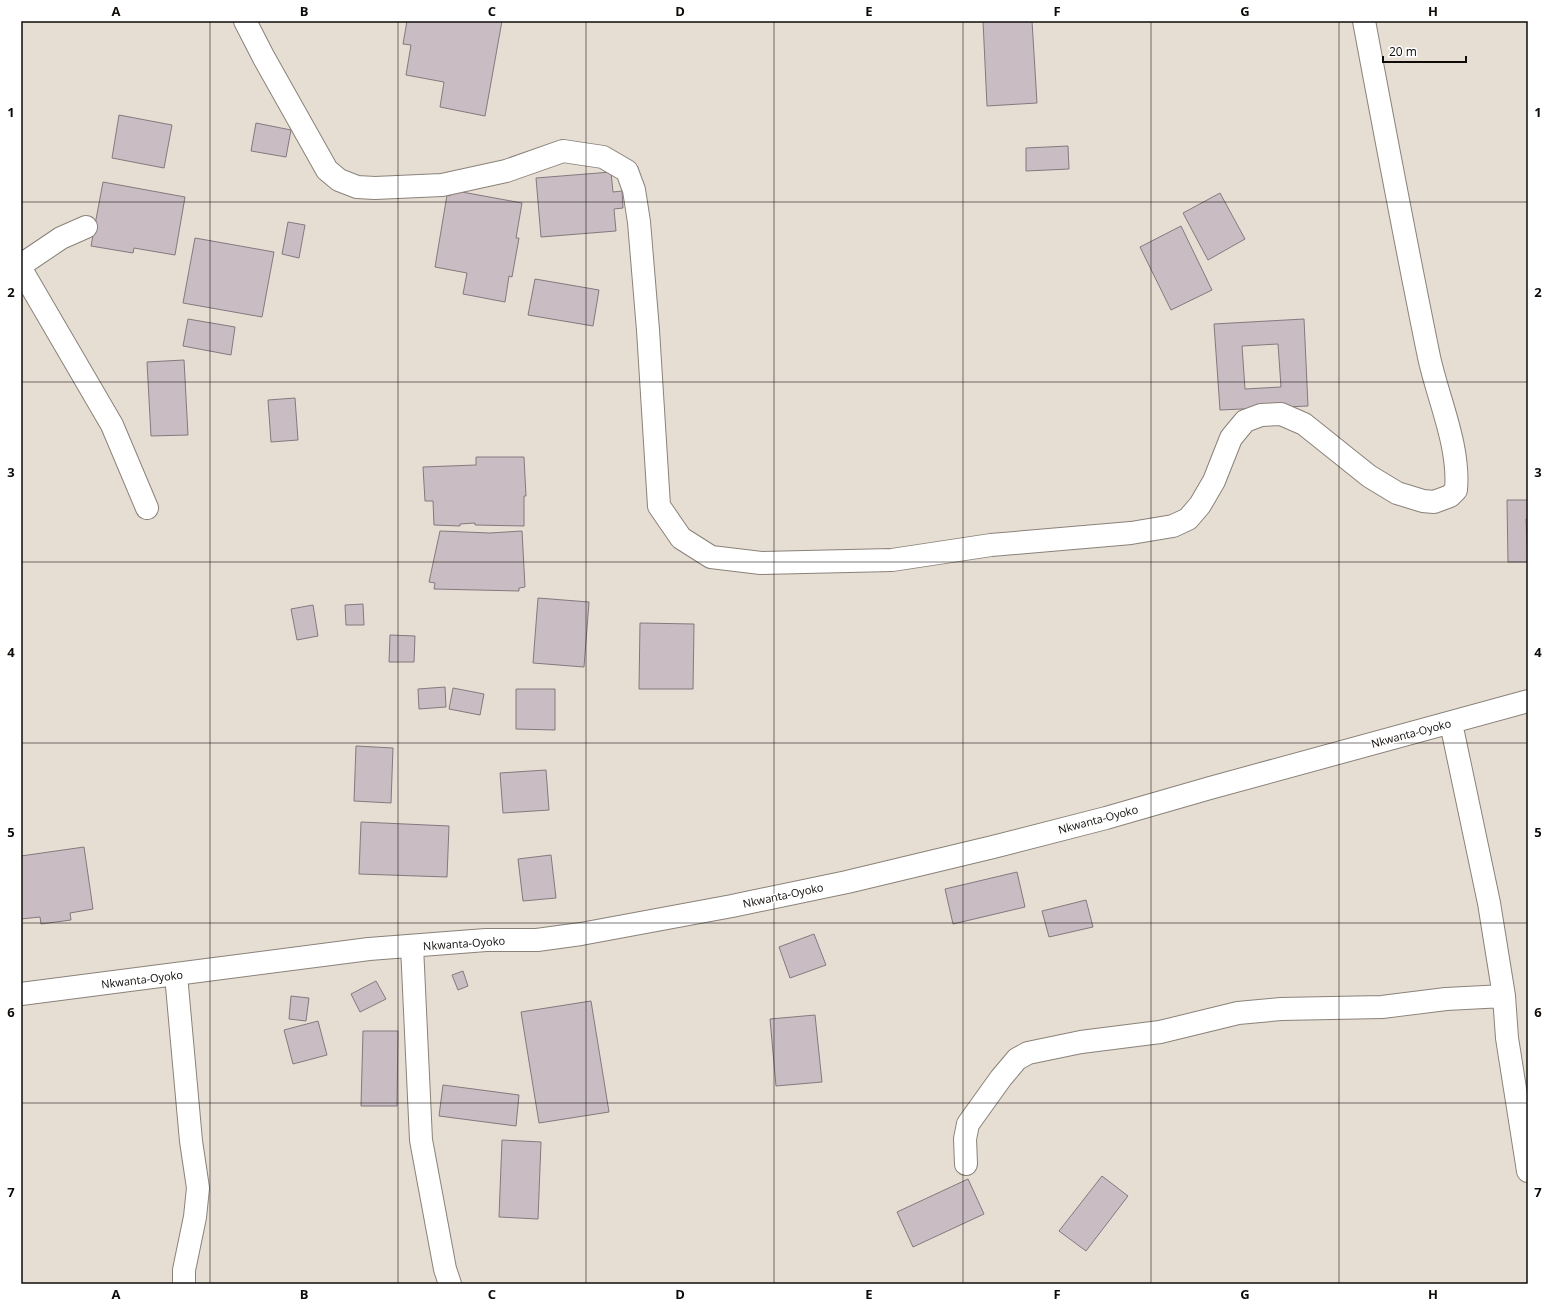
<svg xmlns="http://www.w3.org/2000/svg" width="1549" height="1305" viewBox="0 0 1549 1305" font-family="'Open Sans',sans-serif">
  <rect width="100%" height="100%" fill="#e6ddd3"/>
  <path fill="#c9bcc2" stroke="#85797f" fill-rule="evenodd" d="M407 21H502L485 116 440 107 444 82 406 75 411 45 403 44Z
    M983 21H1032L1037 103 987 106Z
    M119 115 172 125 164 168 112 158Z
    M256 123 291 130 286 157 251 151Z
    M1068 146 1069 169 1026 171V148Z
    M611 172 613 192 622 191 623 208 614 209 616 231 541 237 536 178Z
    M103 182 185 197 175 255 134 248 133 253 91 246Z
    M451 190 522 203 516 238H519L512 277 509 276 505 302 463 294 467 273 435 267 447 195 450 196Z
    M1220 193 1245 239 1208 260 1183 213Z
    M288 222 305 225 299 258 282 254Z
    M1181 226 1212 290 1171 310 1140 247Z
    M195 238 274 252 262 317 183 303Z
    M535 279 599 290 593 326 528 315Z
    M188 319 235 327 231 355 183 346Z
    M1304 319 1308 406 1220 410 1214 324ZM1278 344 1281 387 1245 389 1242 346Z
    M184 360 188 435 151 436 147 362Z
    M295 398 298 440 271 442 268 400Z
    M476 457H524L526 496H524V526L475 525V523L460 524V526L434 525 433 501H425L423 467 476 465Z
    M1507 500H1528V519H1526L1528 562H1508Z
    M440 531 490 533 522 531 525 587 519 588V591L434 589 435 583 429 582Z
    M538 598 589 602 584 667 533 663Z
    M363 604 364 625H346L345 605Z
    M313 605 318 636 297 640 291 609Z
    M640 623 694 624 693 689H639Z
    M390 635 415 636 414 662H389Z
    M445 687 446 707 419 709 418 689Z
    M453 688 484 694 480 715 449 709Z
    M516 689H555V730L516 729Z
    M356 746 393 748 391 803 354 801Z
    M546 770 549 810 503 813 500 773Z
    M361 822 449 826 447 877 359 874Z
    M84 847 93 909 70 913 71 920 41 924 40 917 21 919V856Z
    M551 855 556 898 523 901 518 859Z
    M1017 872 1025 907 953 924 945 889Z
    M1086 900 1093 927 1049 937 1042 911Z
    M814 934 826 965 790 978 779 947Z
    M463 971 468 986 458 990 452 975Z
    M376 981 386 999 360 1012 351 994Z
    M291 996 309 998 306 1021 289 1019Z
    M591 1001 609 1112 539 1123 521 1012Z
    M815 1015 822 1082 776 1086 770 1019Z
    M318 1021 327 1055 293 1064 284 1030Z
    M363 1031H398L397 1106H361Z
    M443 1085 519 1095 516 1126 439 1116Z
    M502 1140 541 1142 538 1219 499 1217Z
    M1102 1176 1128 1196 1086 1251 1059 1231Z
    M968 1179 984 1214 913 1247 897 1212Z"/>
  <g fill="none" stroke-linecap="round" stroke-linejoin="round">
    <g stroke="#8a8279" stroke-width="24">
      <path id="minor" d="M245 21 264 58 327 170 339 180 357 187 375 188 442 185 506 171 563 151 603 157 627 171 634 190 639 222 648 330 659 506 681 538 711 557 761 563 892 560 991 545 1131 533 1173 526 1188 519 1200 505 1214 481 1231 438 1245 421 1261 415 1281 414 1304 424 1369 476 1397 493 1423 501 1434 502 1450 496 1456 490C1460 446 1438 399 1429 357 1406 245 1385 133 1364 21
        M21 265 61 238 86 227
        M21 269 112 425 147 508
        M1451 723 1489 903 1504 996 1507 1038 1528 1171
        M412 946 421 1140 445 1269 450 1284
        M176 975 191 1141 198 1188 195 1217 184 1270V1284
        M21 994 369 949 486 940H537L581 934 732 906 847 882 993 847 1106 818 1210 788 1528 701
        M966 1164 965 1139 968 1124 1001 1078 1017 1059 1028 1053 1081 1042 1160 1032 1238 1013 1281 1009 1382 1007 1446 999 1504 996"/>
    </g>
    <use href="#minor" stroke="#fff" stroke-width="22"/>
  </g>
  <path fill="none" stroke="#0e0b08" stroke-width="1" stroke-opacity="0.55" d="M210 21V1284M398 21V1284M586 21V1284M774 21V1284M963 21V1284M1151 21V1284M1339 21V1284M21 202H1528M21 382H1528M21 562H1528M21 743H1528M21 923H1528M21 1103H1528"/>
  <g text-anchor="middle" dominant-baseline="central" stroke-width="3" stroke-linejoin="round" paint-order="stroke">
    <g font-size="11" fill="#0e0b08" stroke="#fff">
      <text transform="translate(1411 733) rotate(-15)">Nkwanta-Oyoko</text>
      <text transform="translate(1098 819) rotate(-15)">Nkwanta-Oyoko</text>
      <text transform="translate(783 895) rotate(-12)">Nkwanta-Oyoko</text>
      <text transform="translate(464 943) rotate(-4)">Nkwanta-Oyoko</text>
      <text transform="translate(142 979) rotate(-7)">Nkwanta-Oyoko</text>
    </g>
  </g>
  <rect width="1549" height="1305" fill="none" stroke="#ffffff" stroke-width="44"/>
  <path d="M1383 56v6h83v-6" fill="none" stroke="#0e0b08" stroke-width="2"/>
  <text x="1389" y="56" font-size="12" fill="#0e0b08" stroke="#ffffff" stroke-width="3" paint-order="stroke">20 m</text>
  <rect x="22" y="22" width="1505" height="1261" fill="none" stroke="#0e0b08" stroke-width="1.5"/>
  <g font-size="13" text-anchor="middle" font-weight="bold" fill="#0e0b08">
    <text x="116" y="16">A</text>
    <text x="304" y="16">B</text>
    <text x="492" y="16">C</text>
    <text x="680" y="16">D</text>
    <text x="869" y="16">E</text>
    <text x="1057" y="16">F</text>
    <text x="1245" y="16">G</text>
    <text x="1433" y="16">H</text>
    <text x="11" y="117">1</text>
    <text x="1538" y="117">1</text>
    <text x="11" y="297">2</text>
    <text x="1538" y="297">2</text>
    <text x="11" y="477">3</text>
    <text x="1538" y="477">3</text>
    <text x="11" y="657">4</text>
    <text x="1538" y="657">4</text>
    <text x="11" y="837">5</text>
    <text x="1538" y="837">5</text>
    <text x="11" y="1017">6</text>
    <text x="1538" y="1017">6</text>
    <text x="11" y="1197">7</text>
    <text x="1538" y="1197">7</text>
    <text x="116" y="1299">A</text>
    <text x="304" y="1299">B</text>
    <text x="492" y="1299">C</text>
    <text x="680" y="1299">D</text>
    <text x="869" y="1299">E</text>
    <text x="1057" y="1299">F</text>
    <text x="1245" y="1299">G</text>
    <text x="1433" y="1299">H</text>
  </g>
</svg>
